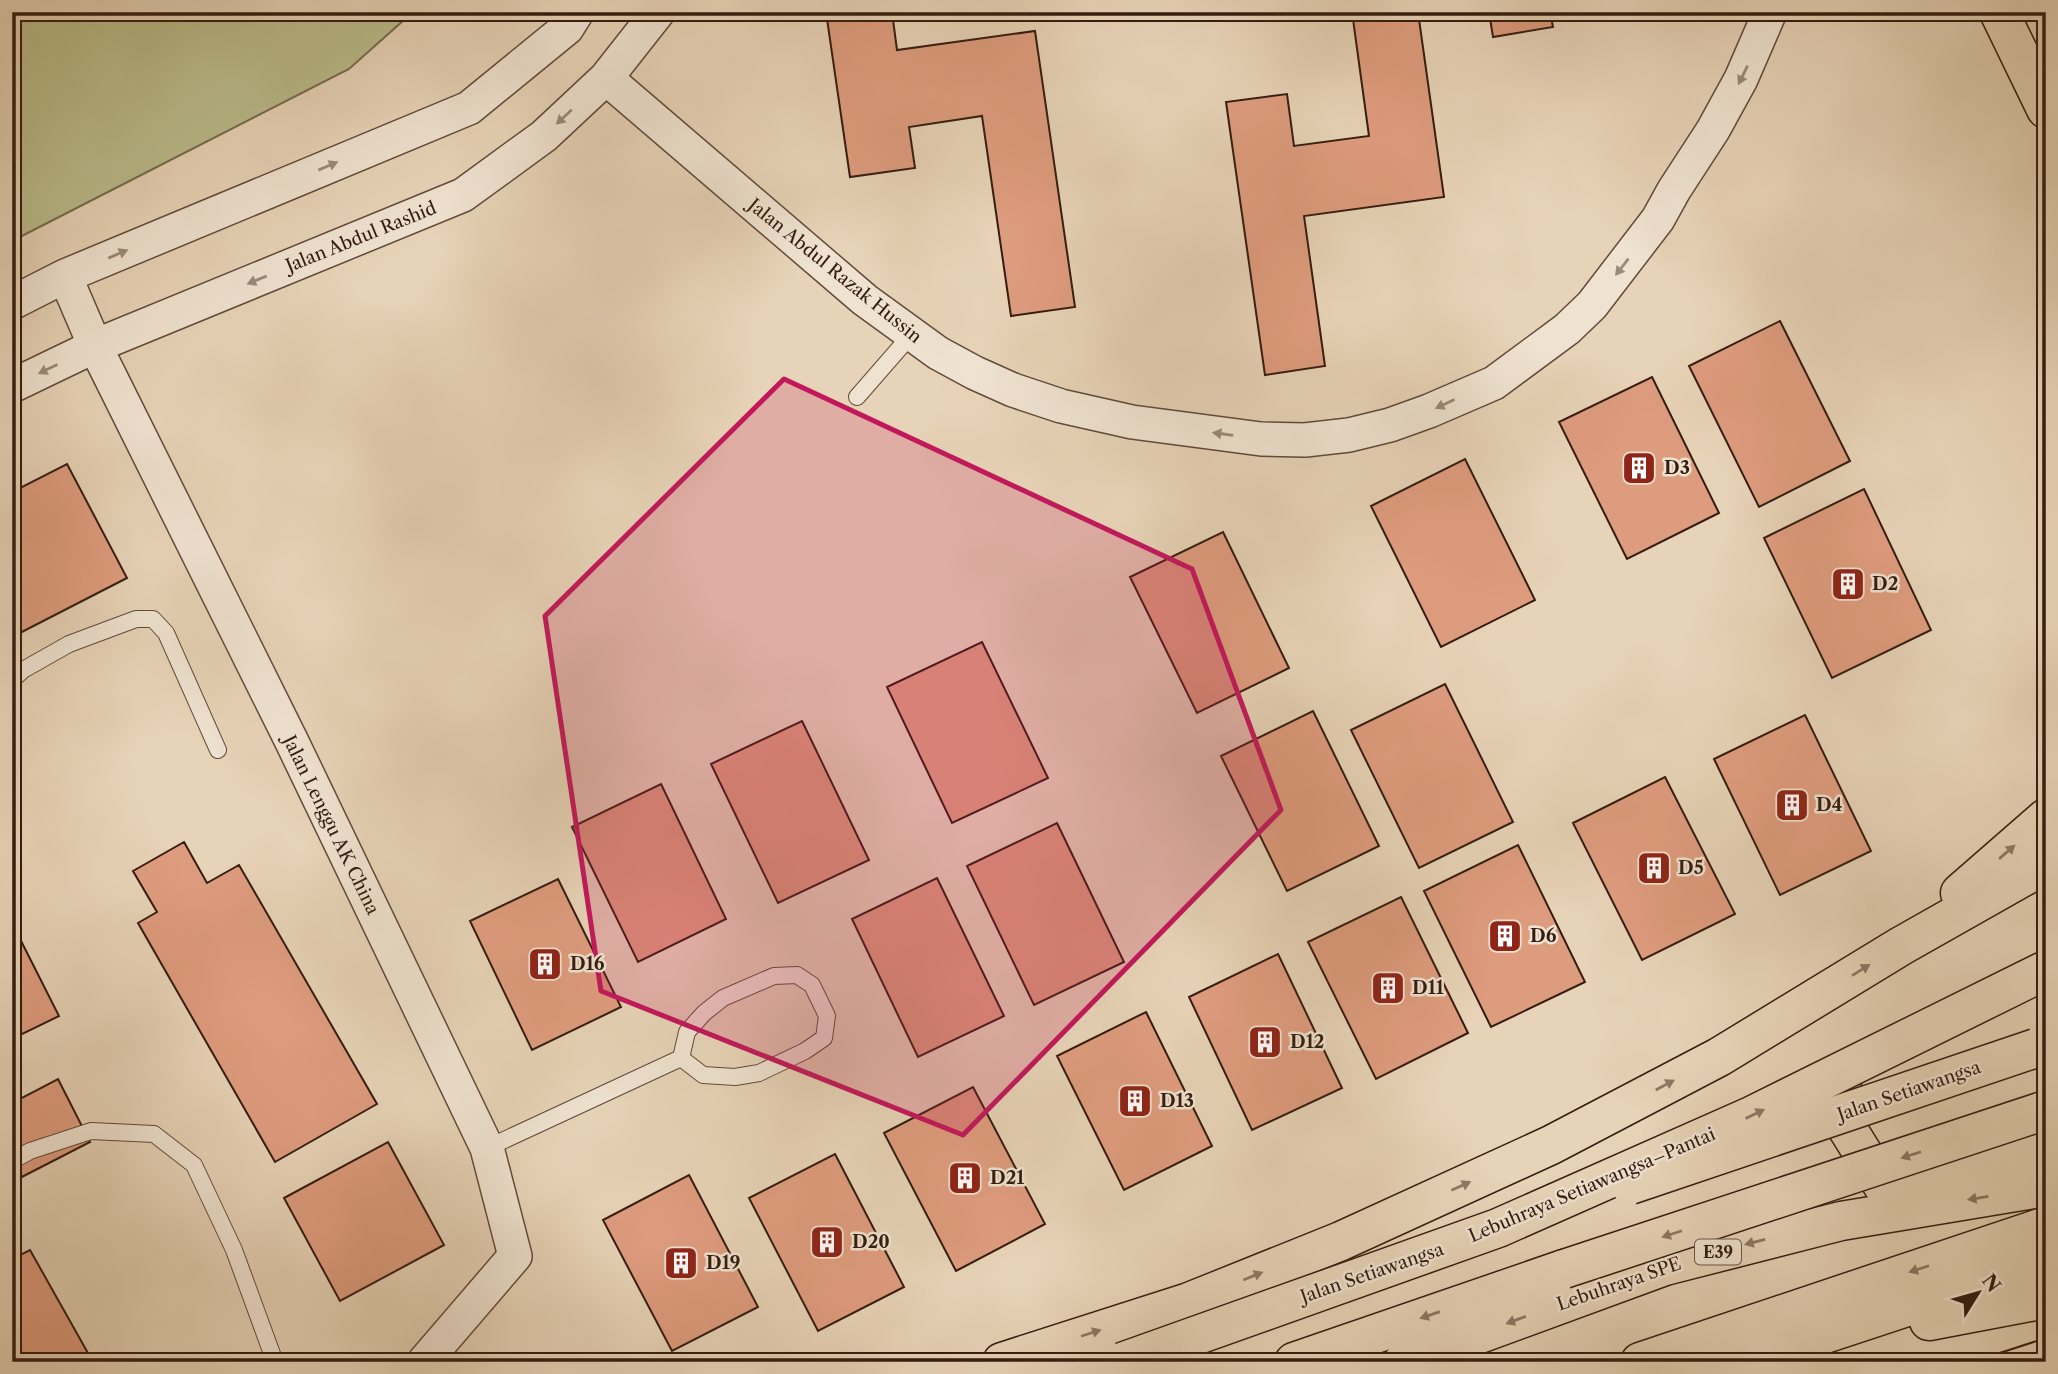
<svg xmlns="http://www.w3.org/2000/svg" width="2058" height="1374" viewBox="0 0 2058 1374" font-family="'Libre Caslon Text',serif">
  <rect width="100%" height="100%" fill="#e7d3b7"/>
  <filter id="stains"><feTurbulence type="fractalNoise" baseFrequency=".00286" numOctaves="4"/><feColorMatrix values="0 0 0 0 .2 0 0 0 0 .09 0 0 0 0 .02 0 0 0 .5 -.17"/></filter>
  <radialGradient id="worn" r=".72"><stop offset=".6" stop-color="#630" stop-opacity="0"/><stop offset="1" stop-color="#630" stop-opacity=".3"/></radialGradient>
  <path fill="#babb8b" stroke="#776c4e" stroke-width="2" d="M12 12H413L349 69 12 241Z"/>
  <path fill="#de9c7e" stroke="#341c10" stroke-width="2" d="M826 12H892L897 50 1035 31 1075 307 1011 316 982 116 909 127 915 168 850 177Z
    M1352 12H1418L1444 197 1304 216 1325 366 1265 375 1226 102 1287 94 1294 146 1369 136Z
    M1489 12H1550L1553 27 1493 37Z
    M1780 321 1850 461 1759 507 1689 366Z
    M1652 377 1719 513 1627 559 1559 422Z
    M1465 459 1535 600 1441 647 1371 506Z
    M67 464 127 578 12 637V492Z
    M1864 489 1931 630 1832 678 1764 538Z
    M1223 532 1289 668 1197 713 1130 577Z
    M982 642 1048 778 952 823 887 687Z
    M1445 684 1513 822 1419 868 1351 730Z
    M1313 711 1379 846 1287 891 1221 756Z
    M1805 715 1871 851 1780 895 1714 759Z
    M802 721 869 860 778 903 711 764Z
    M1665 777 1735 914 1642 960 1573 823Z
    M661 784 726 919 638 962 572 827Z
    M1057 823 1124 962 1034 1005 967 866Z
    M184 842 207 883 239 865 377 1104 275 1162 138 923 157 912 133 871Z
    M1518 845 1585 982 1491 1027 1424 891Z
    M937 878 1004 1016 918 1057 852 919Z
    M558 879 621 1007 532 1050 470 921Z
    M1401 897 1468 1033 1376 1079 1308 942Z
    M12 923 59 1016 12 1039Z
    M1278 954 1342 1088 1252 1130 1189 997Z
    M1146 1012 1212 1146 1124 1190 1057 1056Z
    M58 1079 90 1142 12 1182V1103Z
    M973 1087 1045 1224 956 1271 884 1133Z
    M388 1142 444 1245 340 1301 284 1198Z
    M835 1154 904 1287 818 1331 749 1198Z
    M689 1175 758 1307 672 1351 603 1220Z
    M30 1250 93 1362H12V1259Z"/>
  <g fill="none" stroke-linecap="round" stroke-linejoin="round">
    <g stroke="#614a3a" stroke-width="18">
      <path id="lane" d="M857 397 911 335
        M12 680 23 670 69 644 136 619H153L166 633 218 750
        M797 975 812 985 827 1016 824 1038 805 1051 759 1073 735 1077 703 1075 681 1058 687 1032 704 1013 723 998 774 976Z
        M487 1148 681 1058
        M12 1161 30 1151 91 1131 154 1134 194 1165 234 1250 275 1362"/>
    </g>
    <g stroke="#614a3a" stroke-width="36">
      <path id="street" d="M606 78 865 300 938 353 975 373 1013 390 1061 406 1132 422 1261 439 1305 440 1349 435 1390 425 1429 411 1494 383 1567 329 1592 305 1658 219 1674 190 1713 130 1741 79 1770 12
        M65 276 95 346 292 742 487 1148 515 1256 424 1362
        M12 303 65 276 469 108 567 28 577 12
        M12 386 95 346 463 195 544 136 606 78 658 12"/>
    </g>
    <g stroke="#341c10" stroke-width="41">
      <path id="primary" d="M1095 1362 1154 1343
        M1294 1362 1564 1269"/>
    </g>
    <g stroke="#341c10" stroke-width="41">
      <path id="highway" d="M1999 12 2046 109
        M1960 893 2046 818
        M1842 1081 1840 1085 1842 1120 1885 1189 1909 1190 2046 1149
        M1929 1321 2046 1299
        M1002 1362 1189 1302 1341 1241 1551 1145 1719 1057 1901 946 2046 864
        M1403 1362 1665 1266 1841 1221 2046 1187
        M1640 1362 2046 1226
        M1740 1362 2046 1261"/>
    </g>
    <use href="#lane" stroke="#efe2d0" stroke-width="16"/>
    <use href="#street" stroke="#efe2d0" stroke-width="33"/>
    <use href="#primary" stroke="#e7d3b7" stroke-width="38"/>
    <use href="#highway" stroke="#e7d3b7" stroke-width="38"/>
    <path stroke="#341c10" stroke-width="2" d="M1972 1362 2046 1338"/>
    <g stroke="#341c10" stroke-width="41" stroke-linecap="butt">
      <path id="primary-bridge" d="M1630 1185 2036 1048
        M1564 1269 2046 1110"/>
    </g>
    <g stroke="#341c10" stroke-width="41" stroke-linecap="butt">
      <path id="highway-bridge" d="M1122 1362 1498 1228 1749 1117 2046 970"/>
    </g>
    <use href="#primary-bridge" stroke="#e7d3b7" stroke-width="38"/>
    <use href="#highway-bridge" stroke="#e7d3b7" stroke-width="38"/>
  </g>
  <defs><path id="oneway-solid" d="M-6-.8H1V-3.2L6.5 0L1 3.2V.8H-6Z" transform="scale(1.75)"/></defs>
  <g fill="#9b897a">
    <use href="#oneway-solid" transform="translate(1743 75) rotate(116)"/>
    <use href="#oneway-solid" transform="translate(564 117) rotate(137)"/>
    <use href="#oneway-solid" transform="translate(328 166) rotate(-23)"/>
    <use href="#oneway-solid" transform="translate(118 254) rotate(-23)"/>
    <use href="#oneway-solid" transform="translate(1622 267) rotate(128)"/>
    <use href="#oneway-solid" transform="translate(257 280) rotate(158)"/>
    <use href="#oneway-solid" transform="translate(48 369) rotate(154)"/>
    <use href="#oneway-solid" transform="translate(1445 404) rotate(155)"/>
    <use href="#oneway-solid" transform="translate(1223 434) rotate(-172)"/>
  </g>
  <g fill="#8e7864">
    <use href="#oneway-solid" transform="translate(2007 852) rotate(-41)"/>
    <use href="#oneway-solid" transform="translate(1861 970) rotate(-32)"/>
    <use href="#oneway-solid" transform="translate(1665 1085) rotate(-28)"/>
    <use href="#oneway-solid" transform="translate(1755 1114) rotate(-26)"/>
    <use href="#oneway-solid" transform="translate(1911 1155) rotate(162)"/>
    <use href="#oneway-solid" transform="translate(1461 1186) rotate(-24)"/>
    <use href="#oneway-solid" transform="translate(1978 1198) rotate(171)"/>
    <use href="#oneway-solid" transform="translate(1672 1234) rotate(162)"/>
    <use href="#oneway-solid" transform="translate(1755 1242) rotate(166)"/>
    <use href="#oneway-solid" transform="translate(1919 1269) rotate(162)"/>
    <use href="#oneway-solid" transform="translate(1253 1276) rotate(-22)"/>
    <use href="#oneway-solid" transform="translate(1430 1315) rotate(161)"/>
    <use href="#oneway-solid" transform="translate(1516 1320) rotate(160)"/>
    <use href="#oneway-solid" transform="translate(1091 1333) rotate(-18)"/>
  </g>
  <path fill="#c2185b" fill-opacity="0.2" stroke="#c2185b" stroke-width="5" stroke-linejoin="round" d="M784 379 1192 569 1281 810 963 1135 601 991 545 616Z"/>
  <defs>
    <g id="building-square" transform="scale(1.75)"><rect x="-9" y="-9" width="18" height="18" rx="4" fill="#8f2418" stroke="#efe2d0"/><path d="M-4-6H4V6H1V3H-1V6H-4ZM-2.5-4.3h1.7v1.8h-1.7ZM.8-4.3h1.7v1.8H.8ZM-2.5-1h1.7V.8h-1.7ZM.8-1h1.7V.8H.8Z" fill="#fff"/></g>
  </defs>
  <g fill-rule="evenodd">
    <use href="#building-square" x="1639" y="468"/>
    <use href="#building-square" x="1848" y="584"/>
    <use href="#building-square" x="1792" y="805"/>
    <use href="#building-square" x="1654" y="868"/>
    <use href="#building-square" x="1505" y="936"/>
    <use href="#building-square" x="545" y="964"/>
    <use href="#building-square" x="1388" y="988"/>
    <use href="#building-square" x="1265" y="1042"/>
    <use href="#building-square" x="1135" y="1101"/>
    <use href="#building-square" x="965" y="1178"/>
    <use href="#building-square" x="827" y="1242"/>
    <use href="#building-square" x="681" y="1263"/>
  </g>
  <g text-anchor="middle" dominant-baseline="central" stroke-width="5" stroke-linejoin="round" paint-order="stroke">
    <rect fill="#efe2d0" stroke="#6c574a" stroke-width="2" x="1695" y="1239.5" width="46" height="25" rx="5"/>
    <g font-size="16" font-weight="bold" fill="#341c10">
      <text x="1718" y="1252">E39</text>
    </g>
    <g font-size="18" fill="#341c10" stroke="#efe2d0">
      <text transform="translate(361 237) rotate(-22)">Jalan Abdul Rashid</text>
      <text transform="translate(835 271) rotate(39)">Jalan Abdul Razak Hussin</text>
      <text transform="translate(331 825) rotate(64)">Jalan Lenggu AK China</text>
      <text transform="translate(1909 1091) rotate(-19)">Jalan Setiawangsa</text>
      <text transform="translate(1592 1185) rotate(-23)">Lebuhraya Setiawangsa–Pantai</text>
      <text transform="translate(1372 1273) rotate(-19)">Jalan Setiawangsa</text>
      <text transform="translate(1619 1284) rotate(-19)">Lebuhraya SPE</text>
    </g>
    <g font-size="18" font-weight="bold" fill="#341c10" stroke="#efe2d0" text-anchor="start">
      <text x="1664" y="468">D3</text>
      <text x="1872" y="584">D2</text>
      <text x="1816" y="805">D4</text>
      <text x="1678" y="868">D5</text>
      <text x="1530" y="936">D6</text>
      <text x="570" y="964">D16</text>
      <text x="1412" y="988">D11</text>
      <text x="1290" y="1042">D12</text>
      <text x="1160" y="1101">D13</text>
      <text x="990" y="1178">D21</text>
      <text x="852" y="1242">D20</text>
      <text x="706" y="1263">D19</text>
    </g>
  </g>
  <rect width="2058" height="1374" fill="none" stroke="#e7d3b7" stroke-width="42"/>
  <rect x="14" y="14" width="2030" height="1346" fill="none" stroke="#341c10" stroke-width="3.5"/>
  <rect x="21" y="21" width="2016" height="1332" fill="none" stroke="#341c10" stroke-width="2"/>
  <g transform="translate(1978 1293) rotate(53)" stroke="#efe2d0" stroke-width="5" paint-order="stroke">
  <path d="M0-5L12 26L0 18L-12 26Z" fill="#341c10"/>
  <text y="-10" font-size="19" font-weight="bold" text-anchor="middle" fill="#341c10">N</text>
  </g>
  <rect width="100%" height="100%" filter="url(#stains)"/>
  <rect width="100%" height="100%" fill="url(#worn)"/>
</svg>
